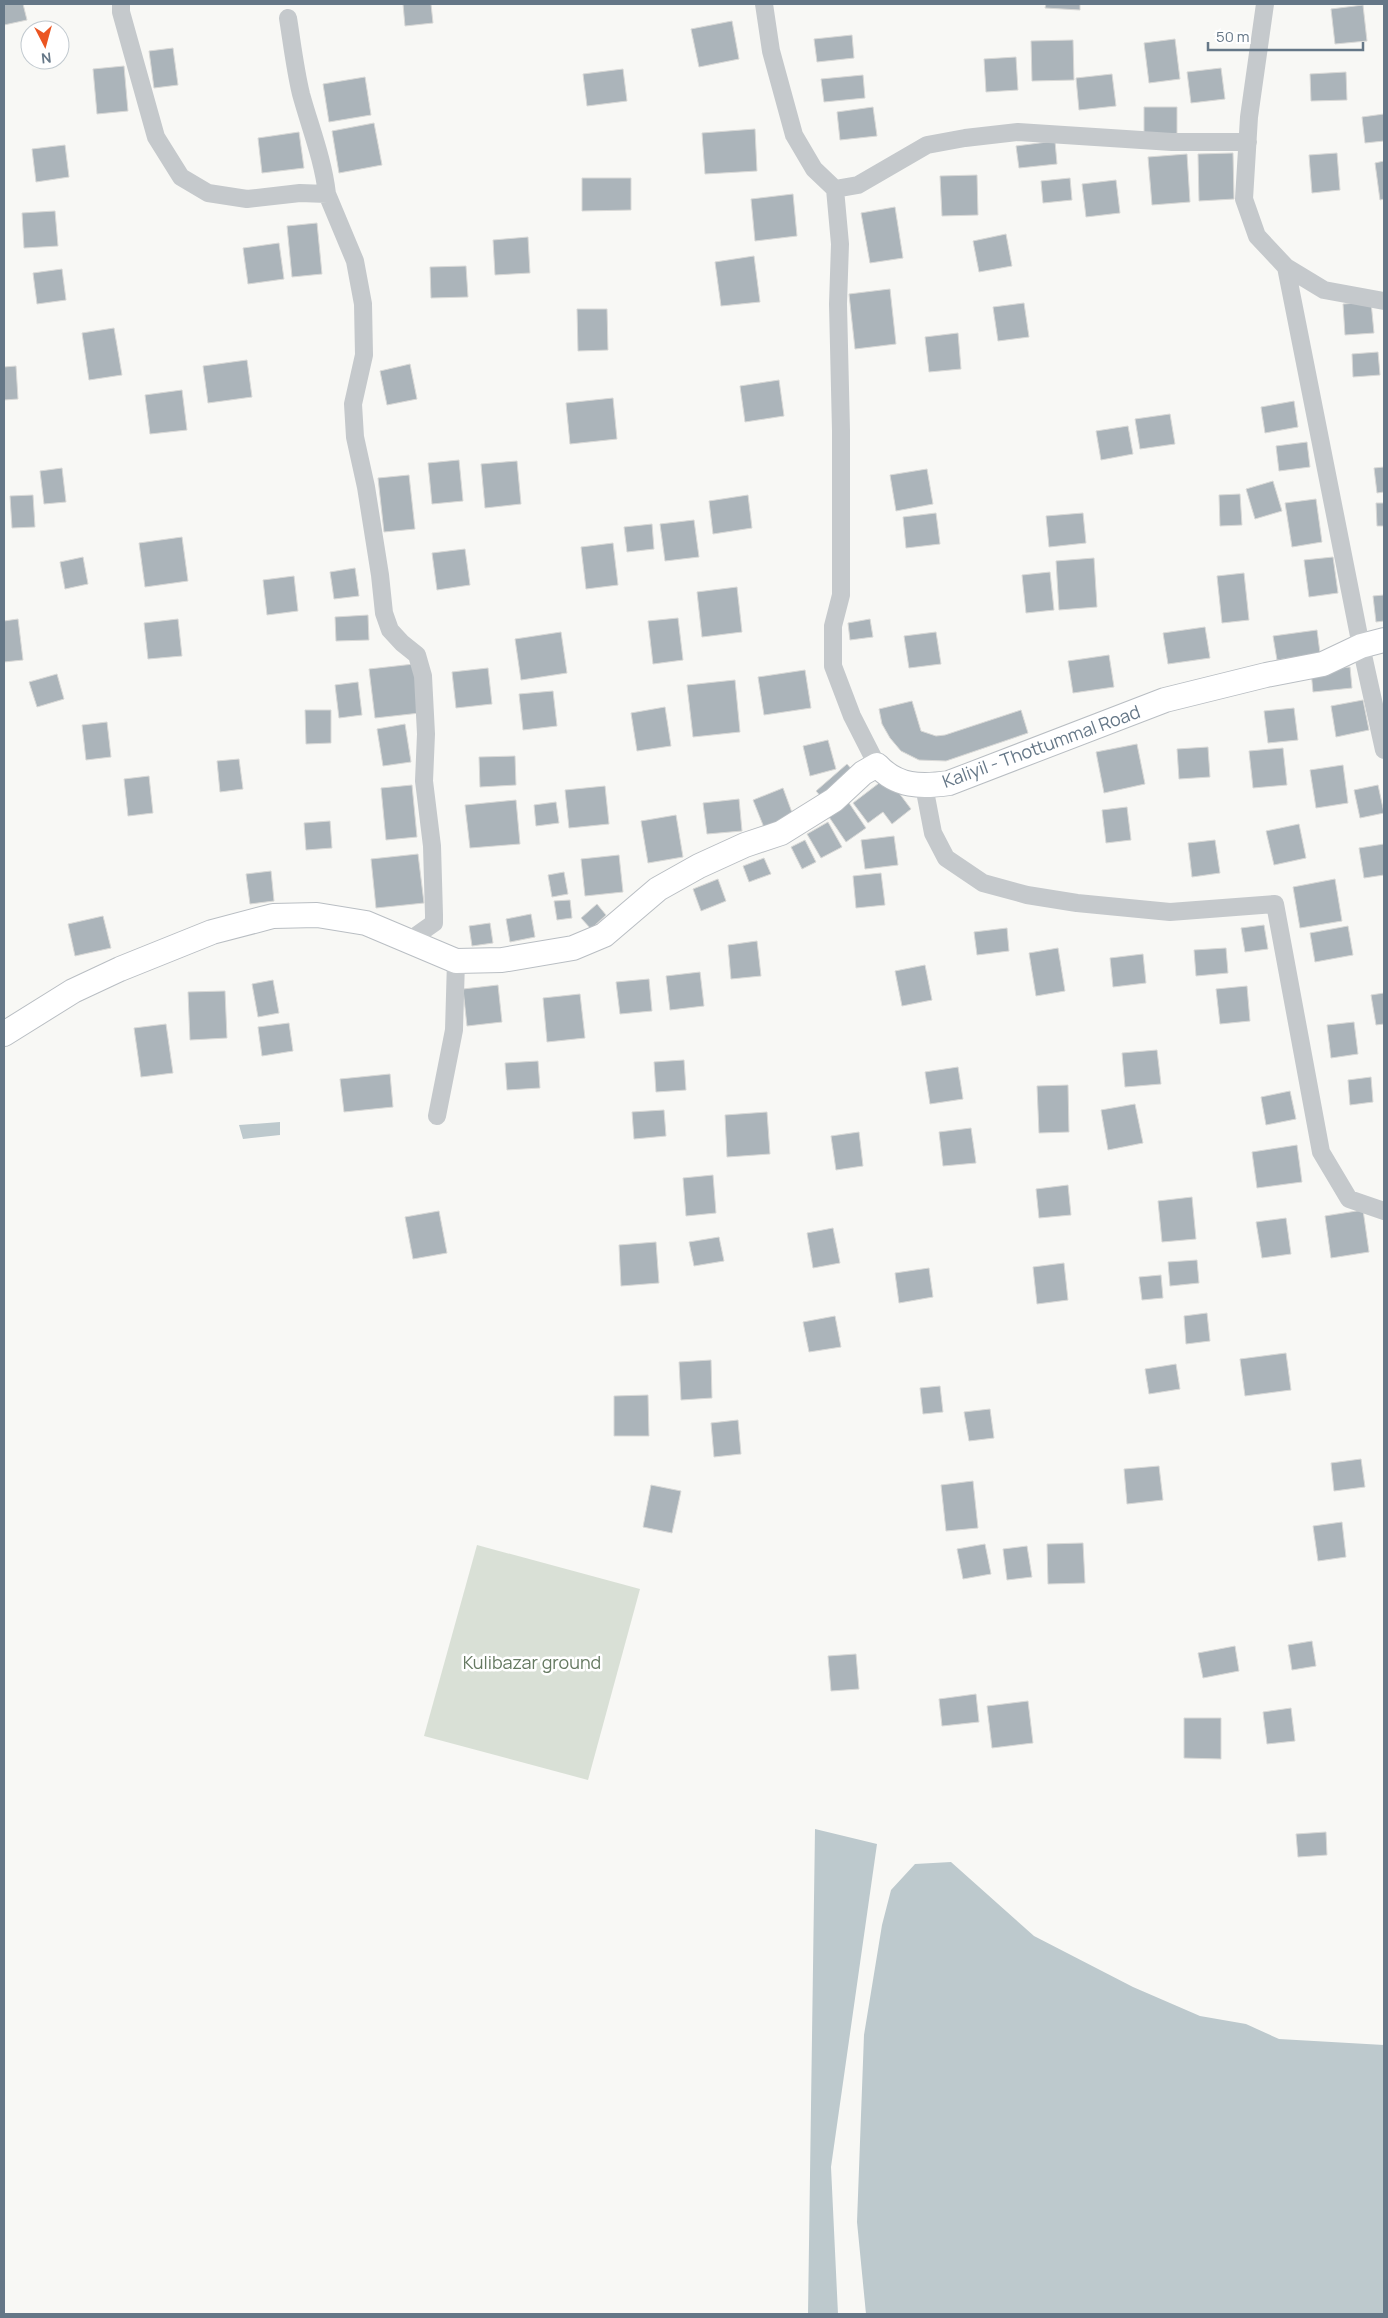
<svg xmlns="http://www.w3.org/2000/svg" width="1388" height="2318" viewBox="0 0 1388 2318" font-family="Manrope,sans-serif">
  <rect width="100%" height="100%" fill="#f8f8f5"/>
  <path fill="#d9e0d6" d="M477 1545 640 1589 588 1780 424 1736Z"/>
  <path fill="#bdc9cd" d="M280 1122V1135L243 1139 239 1125Z
    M815 1829 877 1844 831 2167 838 2314H808Z
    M951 1862 1034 1936 1133 1987 1200 2016 1246 2024 1279 2039 1384 2045V2314H866L857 2222 864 2035 882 1925 891 1890 915 1864Z"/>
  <path fill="#abb4ba" stroke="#d9d9d7" d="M4 4H23L27 20 4 25Z
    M403 4H431L433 23 405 26Z
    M1046 4H1080V10L1045 8Z
    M1363 5 1367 41 1335 44 1331 9Z
    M732 21 739 59 699 67 691 29Z
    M852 35 854 58 817 62 814 39Z
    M1175 39 1180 79 1149 83 1144 43Z
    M1073 40 1074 80 1032 81 1031 41Z
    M173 48 178 85 154 88 149 51Z
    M1016 57 1018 90 986 92 984 59Z
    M124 66 128 111 97 114 93 69Z
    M1221 68 1225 99 1191 103 1187 72Z
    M623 69 627 101 587 106 583 74Z
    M1346 72 1347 100 1311 101 1310 74Z
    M1112 74 1116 106 1079 110 1076 78Z
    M863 75 865 98 824 102 821 79Z
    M365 77 371 115 329 122 323 84Z
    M873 107 877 136 840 140 837 112Z
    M1144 107H1177V136H1144Z
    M1384 114V141L1365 143 1362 117Z
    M374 123 382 165 339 173 332 131Z
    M755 129 757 171 705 174 702 133Z
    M299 132 304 168 262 173 258 138Z
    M1055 141 1057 164 1019 168 1016 146Z
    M65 145 69 177 36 182 32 149Z
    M1233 153 1234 199 1199 201 1198 154Z
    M1337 153 1340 190 1312 193 1309 155Z
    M1187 154 1190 202 1152 205 1148 157Z
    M1384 161V199L1380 200 1375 163Z
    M977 175 978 215 942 216 940 176Z
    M582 178H631V210L582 211Z
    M1070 178 1072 200 1043 203 1041 181Z
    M1116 180 1120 213 1086 217 1082 184Z
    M793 194 797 236 755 241 751 199Z
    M895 207 903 258 870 263 861 213Z
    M55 211 58 246 24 248 22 213Z
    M317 223 322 274 292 277 287 226Z
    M1006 234 1012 266 979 272 973 241Z
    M528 237 530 273 495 275 493 240Z
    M279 243 284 279 248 284 243 248Z
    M754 256 760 302 721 306 715 262Z
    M466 266 468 297 431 298 430 267Z
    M62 269 66 300 37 304 33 273Z
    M890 289 896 344 855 349 849 294Z
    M1371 302 1374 333 1345 335 1343 304Z
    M1024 303 1029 337 998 341 993 307Z
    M577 309H607L608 350 578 351Z
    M114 328 122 375 89 380 82 333Z
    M958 333 961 369 929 372 925 337Z
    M1378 352 1380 375 1353 377 1352 354Z
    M247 360 252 397 208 403 203 366Z
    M410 364 417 399 387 405 380 371Z
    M16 366 18 399 4 400V367Z
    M779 380 784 416 745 422 740 386Z
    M182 390 187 430 150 434 145 395Z
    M613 398 617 439 570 444 566 403Z
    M1294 401 1298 427 1265 433 1261 407Z
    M1170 414 1175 444 1140 449 1135 419Z
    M1128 426 1133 454 1101 460 1096 431Z
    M1307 442 1310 467 1279 471 1276 446Z
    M459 460 463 501 432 504 428 463Z
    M517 461 521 504 485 508 481 464Z
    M1384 467V492L1377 493 1374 468Z
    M62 468 66 502 44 504 40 471Z
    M927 469 933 504 896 511 890 475Z
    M409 475 415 529 384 532 378 478Z
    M1273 481 1282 511 1255 519 1246 489Z
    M1240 494 1242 525 1220 526 1219 495Z
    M33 495 35 527 12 528 10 496Z
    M748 495 752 528 713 534 709 501Z
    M1316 499 1322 542 1292 547 1285 503Z
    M1376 503H1384V526H1377Z
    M936 513 940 544 906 548 903 517Z
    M1083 513 1086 543 1049 547 1046 516Z
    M694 520 699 557 665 561 660 524Z
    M652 524 654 549 627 552 624 527Z
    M182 537 188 581 145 587 139 543Z
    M613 543 618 585 586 589 581 547Z
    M465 549 470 585 437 590 432 553Z
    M83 557 88 584 65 589 60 562Z
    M1333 557 1338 593 1309 597 1304 560Z
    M1094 558 1097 607 1059 610 1056 561Z
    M355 568 359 596 334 599 330 572Z
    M1050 572 1054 610 1026 613 1022 575Z
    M1244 573 1249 620 1222 623 1217 576Z
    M294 576 298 611 267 615 263 580Z
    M737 587 742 632 702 637 697 592Z
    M1384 595V621L1376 622 1373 596Z
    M368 615 369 640 336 641 335 617Z
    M678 618 683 660 653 664 648 621Z
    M18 619 23 660 4 662V621Z
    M178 619 182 656 148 659 144 623Z
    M870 619 873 637 850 640 848 623Z
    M1205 627 1210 658 1168 664 1163 633Z
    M1317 630 1320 653 1277 660 1273 636Z
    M561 632 567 673 521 680 515 639Z
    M936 632 941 664 909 668 904 636Z
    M1109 655 1114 687 1073 693 1068 661Z
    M414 664 420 713 375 718 369 669Z
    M1350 667 1352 688 1313 692 1311 671Z
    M488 668 492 704 456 708 452 672Z
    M805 670 811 708 764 715 758 677Z
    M57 674 64 699 37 707 29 682Z
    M735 680 740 732 693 737 687 685Z
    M358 682 362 715 339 718 335 685Z
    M553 691 557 726 523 730 519 694Z
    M1363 700 1369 730 1336 737 1331 706Z
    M912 701 921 731 936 736 945 735 1021 710 1028 733 946 761 919 760 901 751 890 738 882 724 879 709Z
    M665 707 671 746 637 751 631 713Z
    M1294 708 1298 740 1268 743 1264 711Z
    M305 710H331V743L306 744Z
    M107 722 111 757 86 760 82 725Z
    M405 724 411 762 383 766 377 729Z
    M828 740 836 769 810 776 803 746Z
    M1137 744 1145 784 1104 793 1096 752Z
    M1208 747 1210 777 1179 779 1177 749Z
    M1283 748 1287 785 1253 788 1249 751Z
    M515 756 516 785 480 787 479 757Z
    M239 759 243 789 220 792 217 761Z
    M847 764 854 772 823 799 816 791Z
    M1343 765 1348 803 1316 808 1310 770Z
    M149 776 153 813 128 816 124 779Z
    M887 777 911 809 892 824 883 812 868 823 853 803Z
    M412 785 417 837 386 840 381 788Z
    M1378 785 1384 813 1360 818 1354 790Z
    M605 786 609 824 569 828 565 790Z
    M783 788 794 818 765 830 753 800Z
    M739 799 742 831 707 834 703 803Z
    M516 800 520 844 470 848 465 805Z
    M556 802 559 823 536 826 534 805Z
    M849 803 866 828 846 842 829 817Z
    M1127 807 1131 840 1106 843 1102 810Z
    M676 815 683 857 648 863 641 821Z
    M330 821 332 848 306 850 304 823Z
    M828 822 842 847 821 858 807 834Z
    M1299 824 1306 858 1274 865 1266 831Z
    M894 836 898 865 865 869 861 840Z
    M805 840 816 862 802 869 791 847Z
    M1215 840 1220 873 1192 877 1188 843Z
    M1384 844V875L1364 878 1359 848Z
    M418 854 424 903 376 908 371 859Z
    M619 855 623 892 585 896 581 859Z
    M764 858 771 874 749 882 743 866Z
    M271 871 274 901 250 904 246 874Z
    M564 872 568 894 552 897 548 875Z
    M881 873 885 905 856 908 853 876Z
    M718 879 726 901 701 911 693 889Z
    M1335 879 1342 921 1300 928 1293 887Z
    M570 900 572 918 557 920 554 901Z
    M597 904 606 915 591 929 581 918Z
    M531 914 535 937 510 942 506 919Z
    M103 916 111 948 75 956 68 924Z
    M490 923 493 943 472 946 469 926Z
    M1264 925 1268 949 1245 952 1241 928Z
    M1348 926 1353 955 1315 962 1310 933Z
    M1007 928 1009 951 977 955 974 932Z
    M757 941 761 976 731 979 728 945Z
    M1058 948 1065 991 1036 996 1029 953Z
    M1226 948 1228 973 1196 976 1194 950Z
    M1143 954 1146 983 1113 987 1110 958Z
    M925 965 932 1000 902 1006 895 971Z
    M700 972 704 1006 670 1010 666 976Z
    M649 979 652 1011 620 1014 616 982Z
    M273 980 279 1013 258 1017 252 984Z
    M498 985 502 1022 467 1026 463 989Z
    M1247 986 1250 1021 1220 1024 1216 989Z
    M225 991 227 1038 190 1040 188 992Z
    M1384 993V1024L1376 1025 1371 995Z
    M580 994 585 1038 547 1042 543 998Z
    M1354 1022 1358 1054 1331 1058 1327 1025Z
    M289 1023 293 1051 262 1056 258 1027Z
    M166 1024 173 1073 141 1077 134 1028Z
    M1157 1050 1161 1084 1125 1087 1122 1053Z
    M684 1060 686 1090 656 1092 654 1062Z
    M538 1061 540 1088 507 1090 505 1063Z
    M958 1067 963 1099 930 1104 925 1072Z
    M390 1074 393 1107 344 1112 340 1079Z
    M1371 1077 1373 1102 1350 1105 1348 1080Z
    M1068 1085 1069 1132 1039 1133 1037 1086Z
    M1290 1091 1296 1119 1266 1125 1261 1097Z
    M1135 1104 1143 1143 1108 1150 1101 1110Z
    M664 1110 666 1136 634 1139 632 1112Z
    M767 1112 770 1154 727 1157 725 1115Z
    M971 1128 976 1163 943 1166 939 1132Z
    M859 1132 863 1166 836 1170 831 1136Z
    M1297 1145 1302 1182 1257 1188 1252 1152Z
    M713 1175 716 1213 686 1216 683 1178Z
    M1068 1185 1071 1215 1039 1218 1036 1189Z
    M1192 1197 1196 1239 1162 1242 1158 1201Z
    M1363 1210 1369 1252 1331 1258 1325 1216Z
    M439 1211 447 1253 413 1259 405 1217Z
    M1286 1218 1291 1254 1262 1258 1256 1222Z
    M833 1228 840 1263 813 1268 807 1233Z
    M719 1237 724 1261 694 1266 689 1242Z
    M656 1242 659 1283 621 1286 619 1245Z
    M1197 1260 1199 1283 1170 1286 1168 1262Z
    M1064 1263 1068 1300 1037 1304 1033 1267Z
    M929 1268 933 1297 899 1303 895 1273Z
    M1161 1275 1163 1298 1142 1300 1139 1277Z
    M1207 1313 1210 1341 1186 1344 1184 1316Z
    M835 1316 841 1347 809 1352 803 1322Z
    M1286 1353 1291 1390 1245 1396 1240 1359Z
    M711 1360 712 1398 681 1400 679 1362Z
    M1176 1364 1180 1389 1149 1394 1145 1369Z
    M940 1386 943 1412 923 1414 920 1388Z
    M648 1395 649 1436H614V1396Z
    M990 1409 994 1438 969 1441 964 1412Z
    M738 1420 741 1454 714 1457 711 1423Z
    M1361 1459 1365 1487 1334 1491 1331 1463Z
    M1159 1466 1163 1500 1127 1504 1124 1469Z
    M973 1481 978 1528 946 1531 941 1485Z
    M651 1485 681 1491 672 1533 643 1527Z
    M1342 1522 1346 1557 1318 1561 1313 1526Z
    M1083 1543 1085 1583 1048 1584 1047 1544Z
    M985 1544 991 1574 963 1579 957 1549Z
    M1027 1546 1032 1577 1007 1580 1003 1549Z
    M1312 1641 1316 1666 1292 1670 1288 1645Z
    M1235 1646 1239 1671 1203 1678 1198 1653Z
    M856 1654 859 1689 831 1691 828 1656Z
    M976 1694 979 1722 942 1726 939 1699Z
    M1028 1701 1033 1743 992 1748 987 1706Z
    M1291 1708 1295 1741 1267 1744 1263 1712Z
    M1184 1718H1221V1759L1184 1758Z
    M1326 1832 1327 1855 1298 1857 1296 1834Z"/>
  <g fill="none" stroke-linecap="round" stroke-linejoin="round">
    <g stroke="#b9bec3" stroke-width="26">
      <path id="secondary" d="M4 1034 73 991 120 969 212 932 273 916 317 915 366 923 456 961 502 960 573 948 604 935 658 889 699 866 745 845 781 833 834 800 863 773 877 765C897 787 921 787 949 783L1165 700 1266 675 1323 664 1361 646 1384 640"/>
    </g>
    <path stroke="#c5c9cc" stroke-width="18" d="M121 4V12L156 137 181 177 208 193 247 199 300 193 327 194 355 261 363 304 364 355 353 404 355 437 366 487 380 575 384 613 390 630 402 643 417 655 423 676 426 734 424 781 432 846 434 915V923L410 940
      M764 4 771 51 794 135 814 169 835 189 840 244 838 304 841 431V595L833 626V666L852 716 877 765
      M1265 4 1249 117 1244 199 1257 236 1286 267 1324 290 1384 301
      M288 18C292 43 295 69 301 94 310 127 323 159 327 194
      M835 189 858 185 927 145 965 138 1018 132 1172 142H1248
      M1286 267 1361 646 1384 750
      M924 786 933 833 946 858 983 883 1027 895 1077 903 1170 912 1275 904 1321 1152 1349 1199 1384 1211
      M437 1116 454 1030 456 961"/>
    <use href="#secondary" stroke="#fff" stroke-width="24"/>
  </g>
  <g text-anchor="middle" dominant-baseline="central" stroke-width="5" stroke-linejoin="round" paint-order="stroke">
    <g font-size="18" fill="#657787" stroke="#fff">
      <text transform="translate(1041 746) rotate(-20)">Kaliyil - Thottummal Road</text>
    </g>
    <g font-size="18" fill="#657961" stroke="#fff">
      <text x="532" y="1662">Kulibazar ground</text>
    </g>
  </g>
  <rect width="1388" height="2318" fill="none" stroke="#657787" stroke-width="10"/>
  <g transform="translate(45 45) rotate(174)"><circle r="24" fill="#ffffff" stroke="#c1c9cf"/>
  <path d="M0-4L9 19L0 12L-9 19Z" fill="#eb5522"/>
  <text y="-8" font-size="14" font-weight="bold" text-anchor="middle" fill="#657787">N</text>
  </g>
  <path d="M1208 42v8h155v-8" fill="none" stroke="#657787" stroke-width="2.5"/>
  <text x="1216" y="42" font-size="15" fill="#657787" stroke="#ffffff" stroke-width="4" paint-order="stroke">50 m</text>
</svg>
